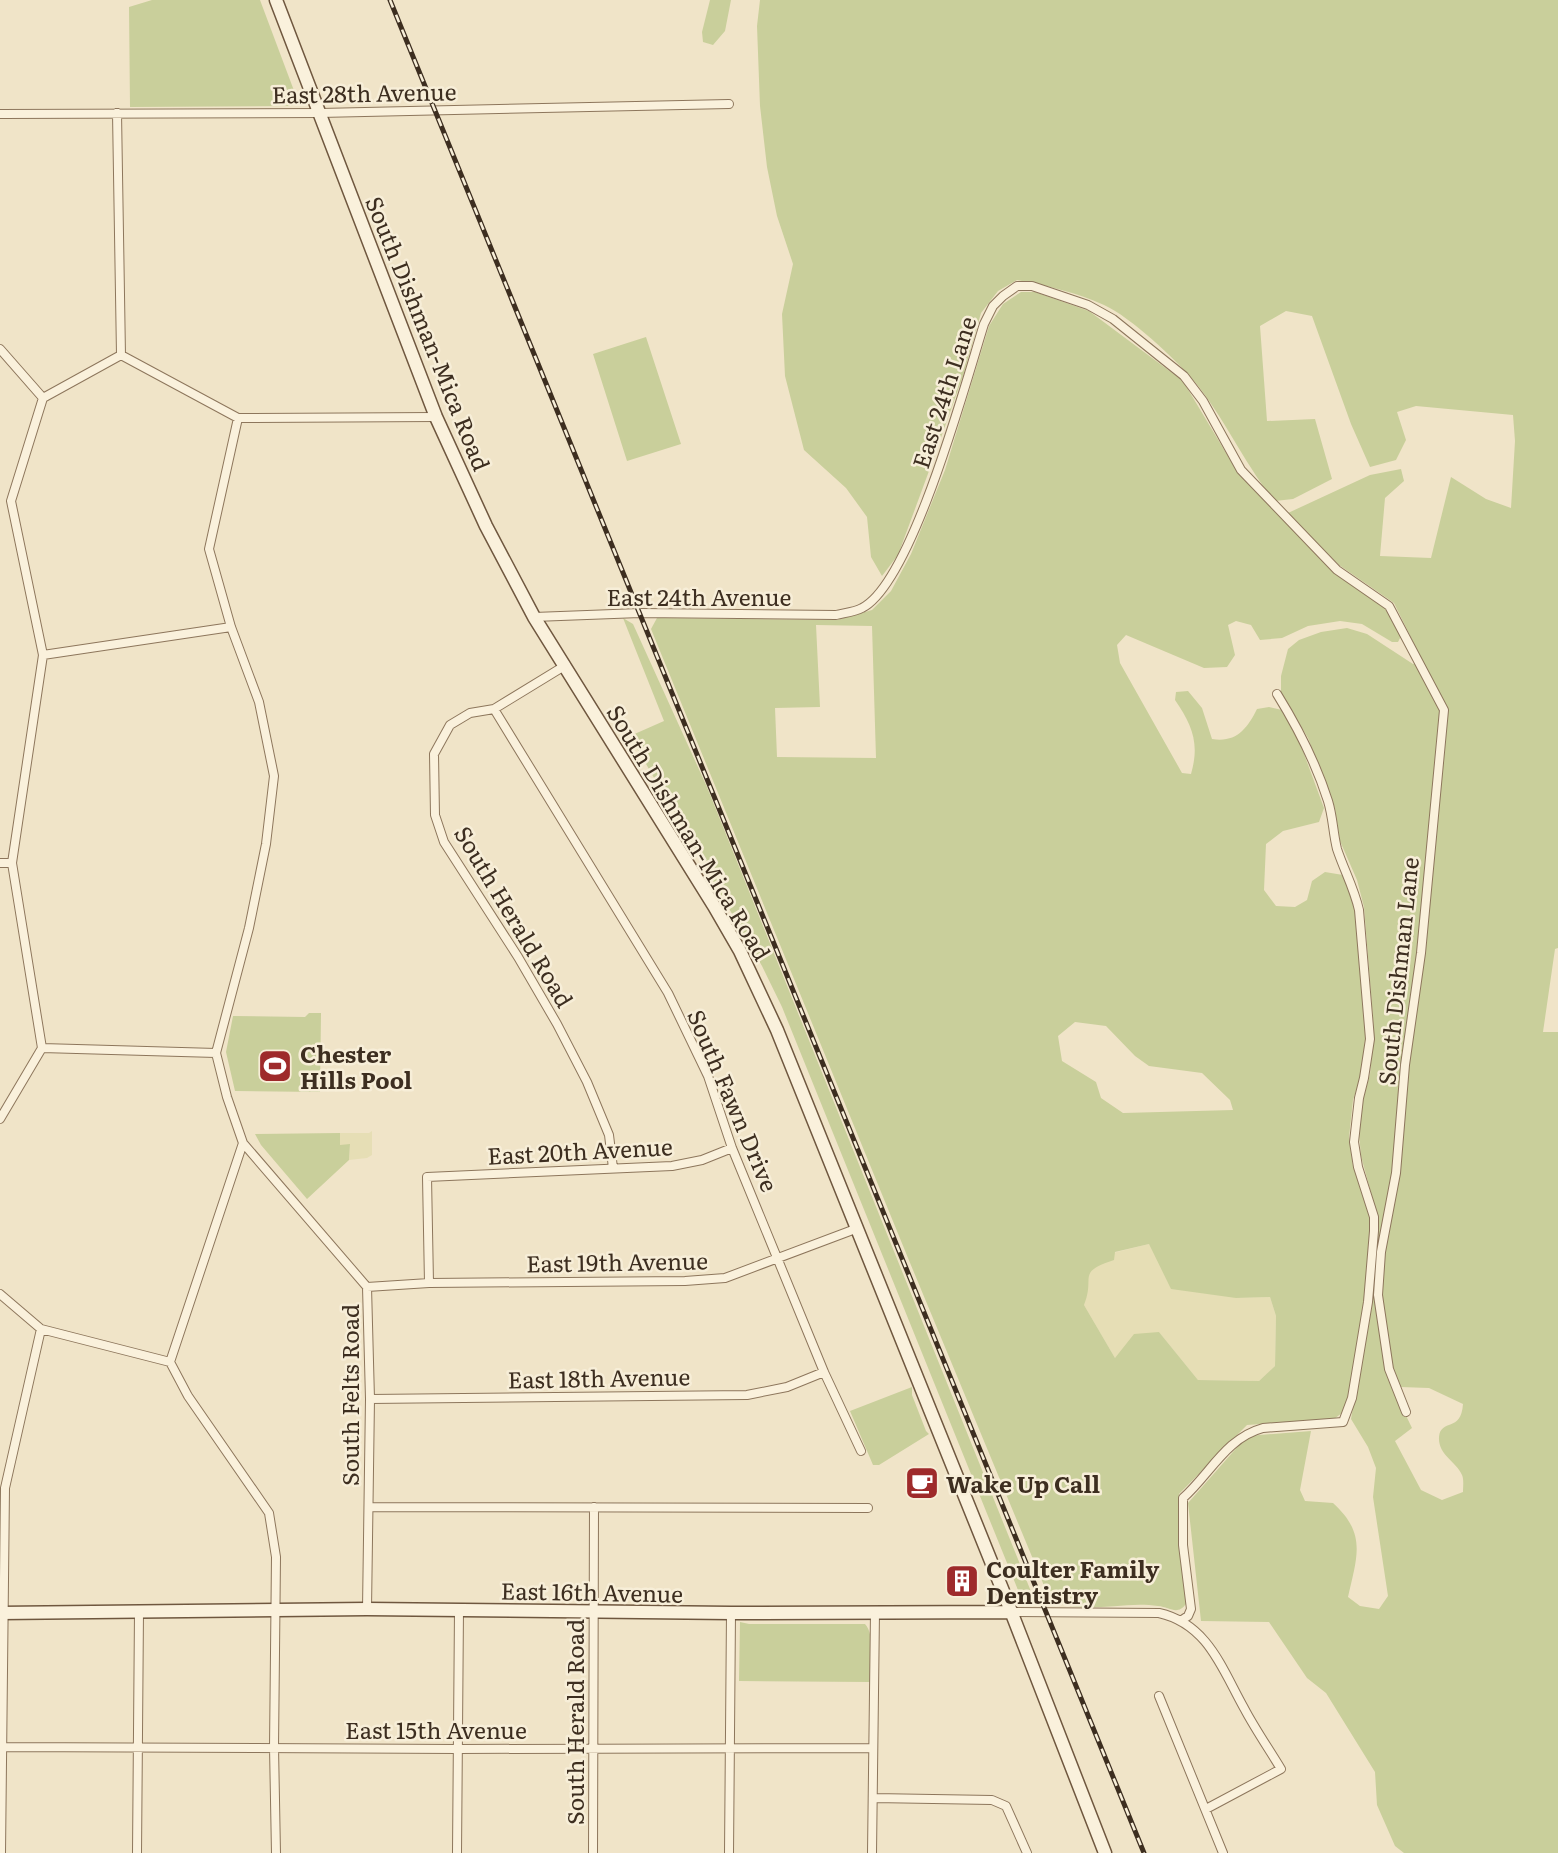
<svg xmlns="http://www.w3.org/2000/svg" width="1558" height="1853" viewBox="0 0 1558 1853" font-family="Literata,serif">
  <rect width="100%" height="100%" fill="#f0e4c8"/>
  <path fill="#e6deb5" d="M372 1131V1155L367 1158 349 1160 350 1145H339L340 1133H369Z
    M1149 1244 1236 1298 1270 1297 1276 1316 1275 1366 1259 1381 1198 1380 1159 1332 1115 1358 1081 1300 1076 1272 1093 1258Z"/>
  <path fill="#c9cf9b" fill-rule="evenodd" d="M152 0H260L296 96V101L292 106 130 107 129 7Z
    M710 0H731L725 31 713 45 703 42 702 32Z
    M760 0H1558V948L1555 949 1543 1032H1558V1853H1404L1395 1846 1377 1805 1375 1772 1326 1693 1307 1678 1269 1622 1201 1621 1188 1503 1247 1436 1311 1431 1300 1490 1305 1501 1333 1503C1367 1534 1357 1556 1348 1597L1360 1606 1379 1609 1388 1596 1373 1497 1376 1468 1368 1447 1351 1419 1371 1302 1377 1215 1361 1156 1359 1133 1363 1100 1370 1074 1374 1031 1364 907 1357 880 1340 841 1335 809 1308 738 1281 693V676L1288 649 1299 640 1321 632 1347 628 1367 634 1413 664 1422 660 1394 603 1339 565 1288 513 1370 475 1401 469 1404 481 1385 498 1380 556 1431 558 1451 477 1486 499 1511 508 1515 441 1513 415 1416 406 1397 412 1406 440 1396 460 1370 467 1351 424 1312 316 1286 311 1260 326 1267 421 1315 419 1332 479 1293 499 1275 501C1244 464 1225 418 1194 381 1174 358 1132 318 1104 305 1076 292 1047 286 1017 280L998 291 981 313 963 376 929 471 898 555 882 576 871 557 867 517 846 488 804 450 785 376 782 314 793 264 777 216 767 167 760 106 757 26ZM1400 1387 1429 1388 1463 1404C1461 1433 1441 1418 1439 1437 1438 1455 1456 1461 1462 1475 1464 1479 1463 1487 1463 1492L1442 1500 1421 1490 1395 1441 1412 1428 1394 1391Z
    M1021 292H1035L1089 311 1183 381 1238 473 1335 574 1386 608 1401 636 1398 642H1392L1362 624 1340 621 1308 626 1282 638 1260 640 1251 625 1236 621 1228 625 1235 655 1227 667 1204 668 1126 635 1117 645 1120 663 1182 773 1191 774C1200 743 1192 725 1175 700L1176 692 1188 691 1202 708 1212 739C1236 743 1247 729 1257 709L1269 707 1282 710 1300 743 1324 808 1319 822 1283 831 1266 844 1264 890 1276 906 1295 907 1307 900 1312 881 1325 872 1343 875 1356 912 1366 1031 1361 1076 1353 1100 1349 1137 1353 1166 1371 1218 1366 1292 1348 1398 1342 1413 1334 1419 1247 1425 1179 1494 1181 1557 1186 1604C1177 1616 1170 1607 1158 1606 1128 1601 1095 1612 1065 1605 1057 1603 1051 1594 1045 1588L908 1258 651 629 657 618 837 620 872 610 891 591 911 554 945 470 989 326 1003 304ZM816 625 872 626 876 758 777 757 775 708 820 707ZM1075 1022 1106 1026 1135 1056 1149 1066 1202 1073 1230 1100 1233 1110 1123 1113 1101 1098 1096 1082 1062 1061 1058 1036ZM1149 1244 1171 1289 1236 1298 1270 1297 1276 1316 1275 1366 1259 1381 1198 1380 1159 1332 1134 1334 1115 1358 1084 1305C1096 1276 1075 1273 1114 1260L1115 1252Z
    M646 337 681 444 627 461 593 354Z
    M623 618 633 624 707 787 1036 1604H1026L1022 1600 782 1007 762 966 630 736 664 721Z
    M309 1013H321L320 1092 235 1091 226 1052 233 1016 305 1017Z
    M340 1133V1145L350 1144 349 1160 307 1199 261 1145 255 1134Z
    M912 1387V1395L926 1431 929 1434 879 1465H873L850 1411Z
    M740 1622 749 1624H865C876 1636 870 1665 870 1682L739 1681Z"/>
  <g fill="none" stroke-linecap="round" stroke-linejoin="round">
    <g stroke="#8d765c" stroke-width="10">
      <path id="minor" d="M117 113 121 355
        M0 114 320 113 729 104
        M0 349 43 398
        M121 355 238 418 436 417
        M238 418 209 549 231 627 259 702 274 776 266 844 249 928 216 1053 227 1097 243 1143 170 1362 188 1396 269 1513 276 1557 274 1747 276 1853
        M534 617 640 613 836 615C844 613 855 612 862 608 912 583 966 381 984 324L993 306 1003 296 1017 286H1032L1088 305 1113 319 1184 376 1203 401 1241 470 1337 570 1389 606 1444 710 1421 953 1405 1065 1396 1173 1381 1252 1378 1295 1389 1369 1406 1412
        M43 655 231 627
        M566 665 494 709 470 713 450 725 434 754 435 815 444 842 518 957 557 1024 587 1082 609 1135 613 1168
        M494 709 668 993 708 1076 732 1148 824 1372 861 1451
        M0 863H12
        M42 1048 216 1053
        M0 1119 42 1048 12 863 43 655 11 501 43 398 121 355
        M243 1143 367 1287 370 1399 367 1609
        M429 1283 427 1177 672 1166 702 1160 732 1148
        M367 1287 429 1283 685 1281 725 1278 858 1228
        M0 1294 41 1329 170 1362
        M370 1399 747 1395 787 1387 824 1372
        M369 1507 868 1508
        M1012 1612 1159 1613C1208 1624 1222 1669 1244 1708 1255 1729 1269 1749 1281 1769L1206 1809
        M1182 1620 1188 1616 1191 1609 1183 1545V1498C1210 1474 1226 1438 1263 1428L1343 1422 1352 1398 1368 1302 1374 1231V1217L1358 1167 1354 1142 1359 1098 1364 1078 1370 1039 1359 910C1354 888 1344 870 1337 849 1333 833 1333 817 1328 801 1316 763 1298 728 1277 694
        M1159 1696 1223 1853
        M0 1747 458 1749 873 1748
        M874 1798 992 1800 1006 1806 1027 1853
        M1 1853 5 1488 41 1329
        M137 1853 139 1612
        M457 1853 459 1610
        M593 1853 594 1507
        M729 1853 731 1613
        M872 1853 875 1612"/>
    </g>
    <g stroke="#6f573f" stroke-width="15">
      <path id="secondary" d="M276 0 436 417 486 526 534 617 714 906 740 951 777 1030 1007 1601 1105 1853
        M0 1613 367 1609 731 1613 1012 1612"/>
    </g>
    <use href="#minor" stroke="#faf1dc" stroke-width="8"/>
    <use href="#secondary" stroke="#faf1dc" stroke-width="12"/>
    <g stroke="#3d2e20" stroke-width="5">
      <path id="rail" d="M390 0 1144 1853"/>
    </g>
    <use href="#rail" stroke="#f7eed8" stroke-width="2.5" stroke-dasharray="8" stroke-linecap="butt"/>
  </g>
  <defs>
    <g id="stadium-square" transform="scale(1.75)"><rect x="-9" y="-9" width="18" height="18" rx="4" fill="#9e2a2b" stroke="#f7eed8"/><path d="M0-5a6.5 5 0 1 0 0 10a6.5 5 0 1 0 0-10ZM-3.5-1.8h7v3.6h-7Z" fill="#fff"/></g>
    <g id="cafe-square" transform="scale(1.75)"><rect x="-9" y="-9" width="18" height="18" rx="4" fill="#9e2a2b" stroke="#f7eed8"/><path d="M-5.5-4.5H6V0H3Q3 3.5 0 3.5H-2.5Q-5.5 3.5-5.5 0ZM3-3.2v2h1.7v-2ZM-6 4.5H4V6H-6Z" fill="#fff"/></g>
    <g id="building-square" transform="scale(1.75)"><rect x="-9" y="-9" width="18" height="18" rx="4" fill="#9e2a2b" stroke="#f7eed8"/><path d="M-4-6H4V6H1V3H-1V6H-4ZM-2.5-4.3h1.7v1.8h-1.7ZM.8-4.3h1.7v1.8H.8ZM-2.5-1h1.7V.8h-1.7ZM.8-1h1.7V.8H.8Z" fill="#fff"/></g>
  </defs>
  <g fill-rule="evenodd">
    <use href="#stadium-square" x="275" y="1066"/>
    <use href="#cafe-square" x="922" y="1483"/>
    <use href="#building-square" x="962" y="1581"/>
  </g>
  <g text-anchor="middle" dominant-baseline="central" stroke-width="5" stroke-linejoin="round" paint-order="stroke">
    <g font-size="23" fill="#3d2e20" stroke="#f7eed8">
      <text transform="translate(364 92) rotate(-1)">East 28th Avenue</text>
      <text transform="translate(429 333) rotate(68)">South Dishman-Mica Road</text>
      <text transform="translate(943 392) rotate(-72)">East 24th Lane</text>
      <text x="699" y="596">East 24th Avenue</text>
      <text transform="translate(690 832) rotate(59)">South Dishman-Mica Road</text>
      <text transform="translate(515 916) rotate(59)">South Herald Road</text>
      <text transform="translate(1397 971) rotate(-84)">South Dishman Lane</text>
      <text transform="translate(734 1100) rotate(67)">South Fawn Drive</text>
      <text transform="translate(580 1150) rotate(-3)">East 20th Avenue</text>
      <text transform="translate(617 1261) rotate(-1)">East 19th Avenue</text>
      <text transform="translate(599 1377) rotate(-1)">East 18th Avenue</text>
      <text transform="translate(349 1395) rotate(-90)">South Felts Road</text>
      <text transform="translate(592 1591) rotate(1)">East 16th Avenue</text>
      <text transform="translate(574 1722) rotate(-90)">South Herald Road</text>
      <text x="436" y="1729">East 15th Avenue</text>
    </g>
    <g font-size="23" font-weight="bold" fill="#3d2e20" stroke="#f7eed8" text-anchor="start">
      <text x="300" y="1053">Chester<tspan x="300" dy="26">Hills Pool</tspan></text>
      <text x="946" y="1483">Wake Up Call</text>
      <text x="986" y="1568">Coulter Family<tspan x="986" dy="26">Dentistry</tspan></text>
    </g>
  </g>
</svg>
